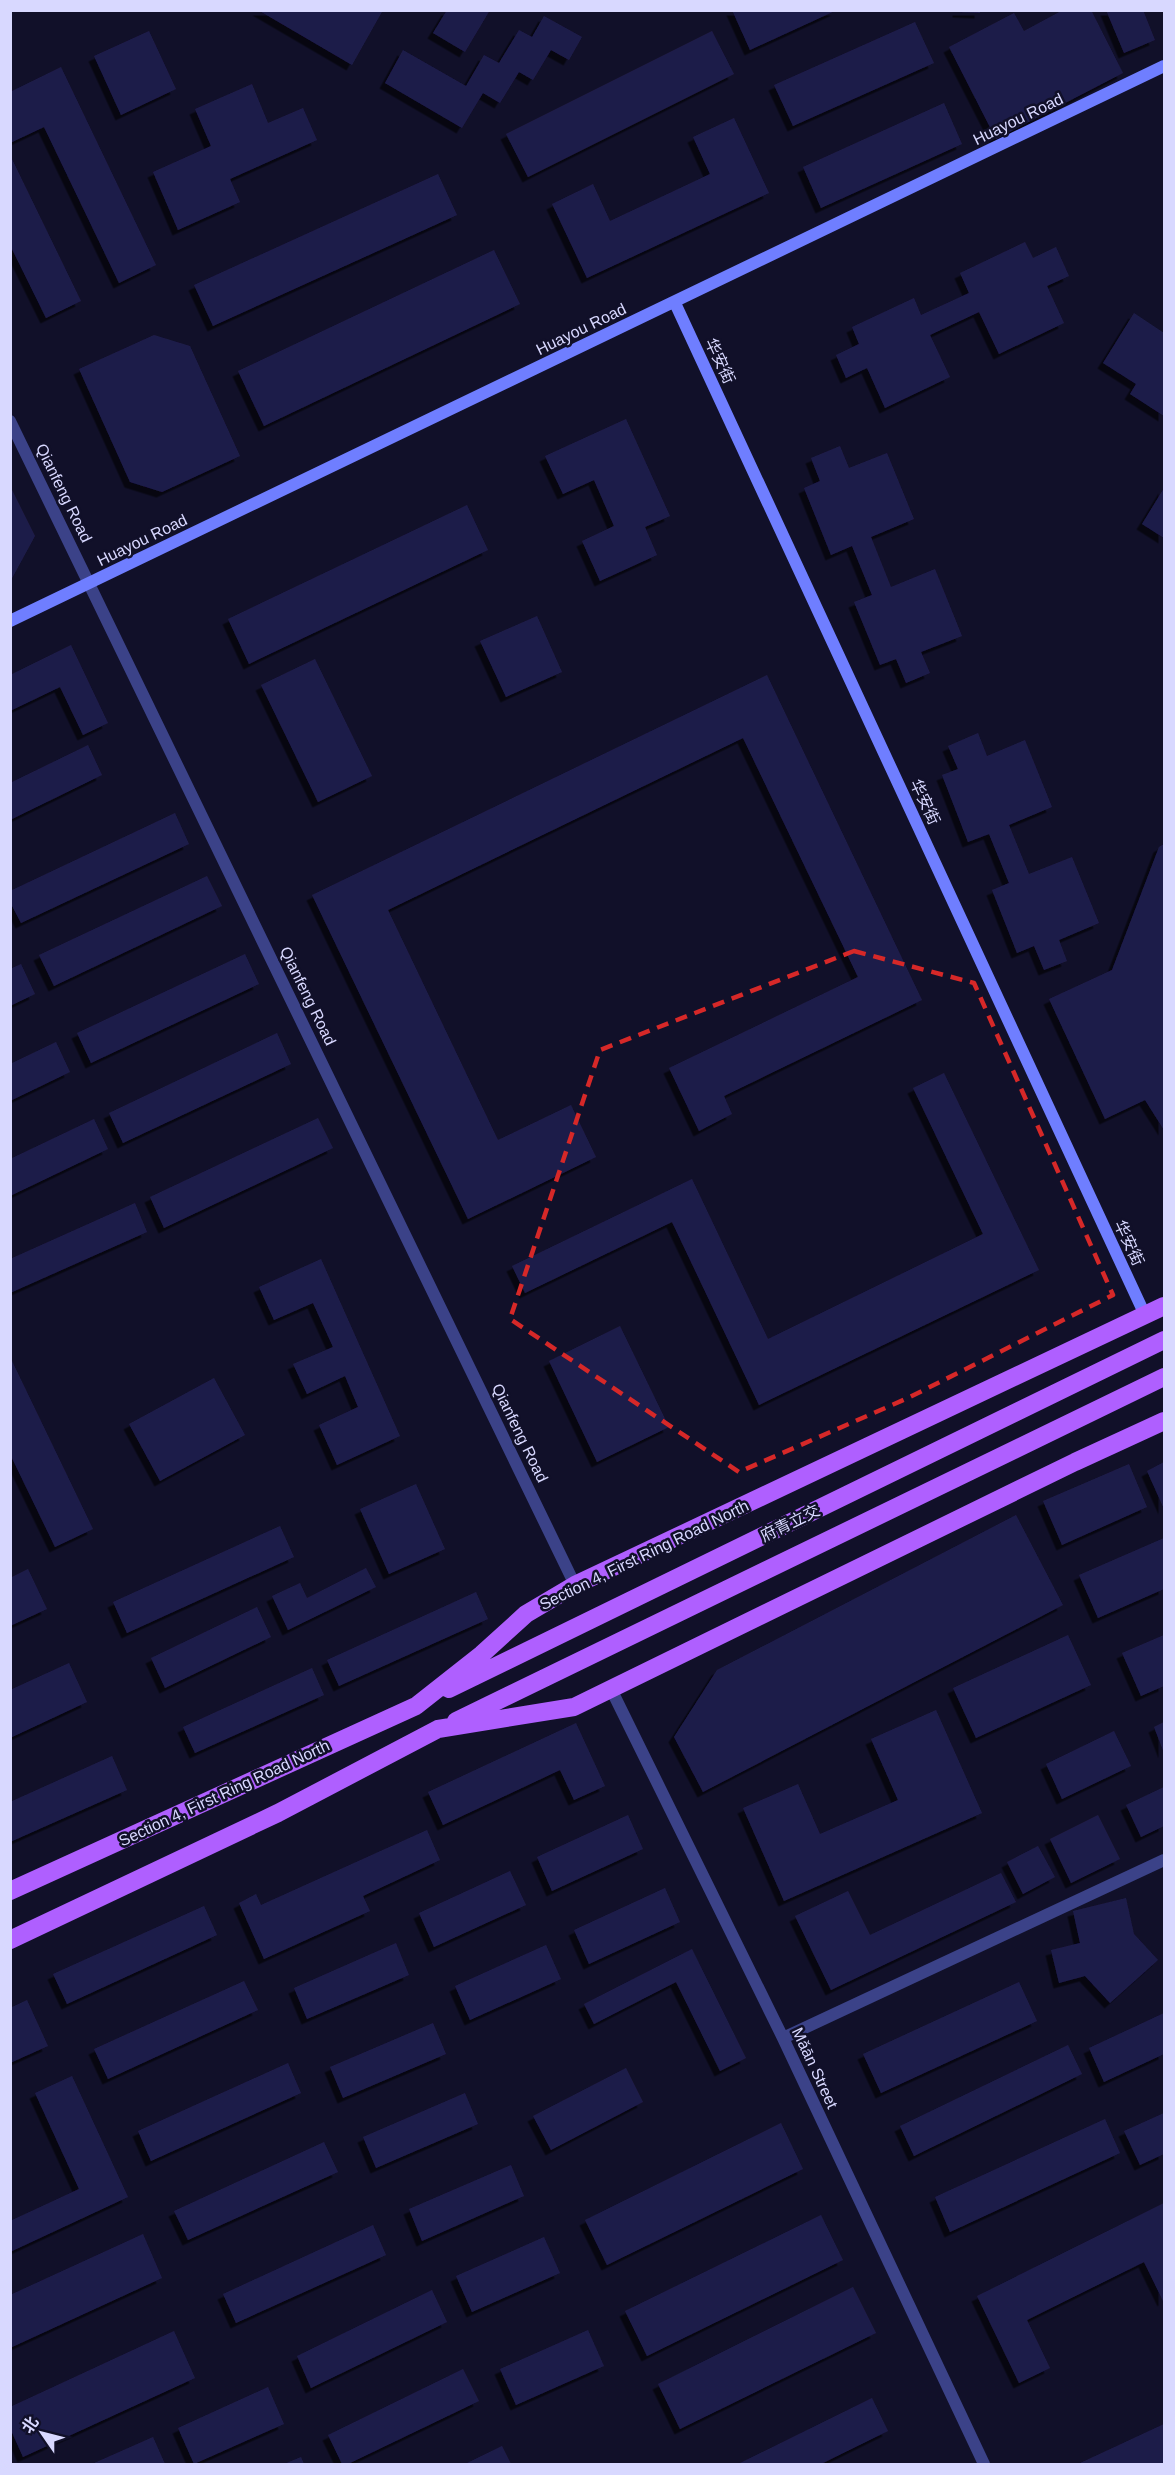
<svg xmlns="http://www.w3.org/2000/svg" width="1175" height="2475" viewBox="0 0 1175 2475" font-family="Helvetica,'Noto Sans SC',sans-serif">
  <defs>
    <filter id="shadow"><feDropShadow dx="-5.5" dy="5.5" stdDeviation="0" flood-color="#0009"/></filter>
  </defs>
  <rect width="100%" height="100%" fill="#111029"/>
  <path fill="#1f1c4a" filter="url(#shadow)" d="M258 10H383L352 65Z
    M447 10H490L465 52 433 33Z
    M732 10H837L750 50Z
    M958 10H980V13L958 12Z
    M1063 10H1091L1123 73 996 139 949 47 1014 13 1024 31Z
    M1106 10H1143L1155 40 1124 53Z
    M544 16 582 37 569 60 551 50 533 80 519 72 500 103 483 93 462 128 385 83 403 50 466 86 484 55 499 63 519 30 532 37Z
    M915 22 934 63 793 126 774 85Z
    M149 31 176 89 121 115 94 56Z
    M712 31 734 74 528 177 506 134Z
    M61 67 156 265 119 283 44 127 10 143V92Z
    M252 84 268 123 303 108 317 140 230 179 240 202 178 230 153 172 211 146 195 109Z
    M944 103 962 144 821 208 803 167Z
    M734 118 769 193 587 278 552 204 593 184 610 221 710 174 693 137Z
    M10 155 81 301 46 318 10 245Z
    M438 174 457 215 213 326 194 285Z
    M1025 242 1033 258 1056 247 1069 276 1047 286 1064 323 999 354 979 312 930 335 950 377 885 408 867 368 846 378 836 355 859 344 852 327 914 298 921 315 969 293 960 273Z
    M494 250 520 304 264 426 238 371Z
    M1134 313 1164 333V416L1130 394 1136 384 1103 363Z
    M154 335 190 346 240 456 162 492 130 482 79 369Z
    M626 419 670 516 645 527 657 555 600 581 582 541 614 526 594 480 563 494 545 456Z
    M840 446 849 468 887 453 914 519 871 537 891 587 935 569 962 636 921 652 930 673 906 683 896 659 880 665 854 602 872 595 852 546 831 555 804 488 820 481 811 458Z
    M10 486 35 536 10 582Z
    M1164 488V538L1142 524Z
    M467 505 488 550 249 664 228 619Z
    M537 616 562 672 506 697 480 641Z
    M71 645 108 723 83 735 60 687 10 711V675Z
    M315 659 372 776 318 802 261 685Z
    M767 675 922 1000 724 1096 732 1114 699 1131 669 1068 858 977 743 738 388 910 498 1140 571 1105 596 1157 468 1219 312 895Z
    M978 733 987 756 1025 740 1052 807 1009 825 1029 874 1072 857 1099 923 1059 940 1067 961 1044 970 1034 946 1017 953 992 890 1009 883 989 834 968 842 942 775 958 769 948 746Z
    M88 745 102 775 10 820V783Z
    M175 813 189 844 21 923 10 902V891Z
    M1164 844V1130L1145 1100 1105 1119 1049 999 1112 970 1159 847Z
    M207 876 222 906 54 986 39 955Z
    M245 954 259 984 91 1063 77 1033Z
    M21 964 35 994 10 1006V969Z
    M277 1033 291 1064 123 1143 109 1113Z
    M56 1042 70 1072 10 1101V1064Z
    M944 1073 1039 1270 759 1405 672 1222 525 1293 512 1266 692 1179 768 1339 983 1234 913 1088Z
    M318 1118 333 1148 164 1228 150 1197Z
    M94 1119 108 1149 10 1196V1159Z
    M135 1203 147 1232 10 1293V1259Z
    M321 1259 400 1436 337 1465 319 1425 358 1407 345 1376 307 1394 293 1364 333 1347 313 1303 274 1320 259 1287Z
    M620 1326 669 1427 597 1462 549 1361Z
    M12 1361 93 1529 55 1547 10 1454V1362Z
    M214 1378 245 1435 160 1481 129 1424Z
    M1164 1462V1509L1147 1471Z
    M1129 1464 1147 1507 1062 1545 1043 1501Z
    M416 1484 445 1549 389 1574 360 1509Z
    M1016 1515 1063 1605 703 1792 674 1737 717 1670Z
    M280 1526 294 1557 127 1633 113 1602Z
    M1164 1538V1589L1098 1618 1079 1575Z
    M366 1568 376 1587 288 1630 272 1596 300 1583 307 1598Z
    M28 1569 47 1609 10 1626V1578Z
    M476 1592 488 1619 339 1686 327 1660Z
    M257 1607 271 1637 165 1688 151 1658Z
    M1068 1635 1091 1685 976 1738 953 1688Z
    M1164 1635V1686L1141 1696 1122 1653Z
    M69 1663 87 1702 10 1738V1690Z
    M312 1668 324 1695 195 1753 183 1727Z
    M936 1710 982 1813 784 1901 743 1808 798 1784 820 1834 898 1800 871 1739Z
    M1164 1722V1753L1154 1727Z
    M576 1723 605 1786 574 1800 560 1770 443 1825 428 1792Z
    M1114 1731 1131 1766 1062 1799 1046 1764Z
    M112 1756 127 1790 10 1842V1802Z
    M1164 1787V1826L1141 1837 1126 1805Z
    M628 1815 643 1849 552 1891 537 1857Z
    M1098 1815 1120 1859 1071 1883 1050 1839Z
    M427 1830 440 1860 363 1896 370 1911 264 1959 239 1903 256 1894 261 1905Z
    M1038 1846 1055 1877 1023 1894 1007 1862Z
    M510 1871 526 1905 434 1947 419 1913Z
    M1001 1873 1016 1902 831 1990 795 1916 848 1891 870 1935Z
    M665 1888 680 1922 589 1964 574 1930Z
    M1126 1898 1134 1934 1158 1960 1110 2003 1085 1976 1059 1983 1051 1950 1080 1943 1073 1911Z
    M204 1906 217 1935 67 2004 53 1974Z
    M396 1943 409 1975 307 2019 294 1988Z
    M546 1945 561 1979 470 2020 455 1986Z
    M692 1949 746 2058 720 2071 676 1982 594 2024 584 2004Z
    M244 1981 258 2010 108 2079 94 2049Z
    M1019 1982 1037 2021 881 2093 863 2054Z
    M27 2000 48 2046 10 2063V2008Z
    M1164 2013V2054L1104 2082 1089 2048Z
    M433 2023 446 2054 343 2098 330 2067Z
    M1068 2045 1082 2074 914 2156 900 2126Z
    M288 2063 301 2093 151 2161 138 2131Z
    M626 2068 643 2102 551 2150 533 2116Z
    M72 2076 128 2197 10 2252V2221L79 2189 35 2093Z
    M465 2093 478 2124 376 2168 363 2137Z
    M1164 2113V2154L1140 2165 1124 2131Z
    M1105 2119 1120 2153 950 2232 935 2197Z
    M781 2123 803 2169 607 2265 585 2220Z
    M324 2142 338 2172 188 2240 174 2211Z
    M511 2165 524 2196 422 2241 409 2209Z
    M1164 2203V2300L1163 2301 1144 2262 1027 2320 1050 2368 1019 2383 977 2296Z
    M821 2215 843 2260 647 2356 625 2311Z
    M373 2225 386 2255 236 2323 223 2294Z
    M143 2234 162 2278 10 2348V2295Z
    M544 2237 560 2273 472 2312 456 2276Z
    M853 2287 876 2333 680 2429 658 2384Z
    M432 2290 447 2322 311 2388 297 2356Z
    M588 2330 604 2366 516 2405 500 2369Z
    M174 2331 195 2378 23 2457 10 2428V2407Z
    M463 2369 479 2401 348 2464H342L328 2435Z
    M268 2387 284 2424 194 2464 178 2428Z
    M872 2398 888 2431 821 2464H738Z
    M1164 2424V2464H1078Z
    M153 2437 165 2464H92Z
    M502 2446 511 2464H465Z
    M301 2457 304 2464H284Z"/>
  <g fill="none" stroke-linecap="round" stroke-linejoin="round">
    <path stroke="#3b4288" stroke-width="12" d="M10 421 575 1585
      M611 1689 783 2038 984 2464
      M783 2038 1164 1860"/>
    <path stroke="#6f7eff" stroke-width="12" d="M675 303 1145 1315
      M10 621 1164 66"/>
    <path stroke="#af5fff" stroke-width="18" d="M449 1689 1164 1340
      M456 1721 1164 1377
      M10 1891 416 1706 482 1654 526 1614 575 1585 1164 1306
      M10 1940 278 1813 438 1729 574 1707 1075 1462 1164 1421"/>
  </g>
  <path fill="none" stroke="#d62828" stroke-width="4.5" stroke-dasharray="12 8" stroke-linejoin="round" d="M854 951 974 983 1113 1295 908 1398 739 1472 510 1319 600 1050Z"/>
  <g text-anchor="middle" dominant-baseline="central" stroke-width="5" stroke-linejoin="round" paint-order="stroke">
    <g font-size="16" fill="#d8d8ff" stroke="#111029">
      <text transform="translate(1018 119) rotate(-26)">Huayou Road</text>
      <text transform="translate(581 329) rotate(-26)">Huayou Road</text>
      <text transform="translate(720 361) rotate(65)">华安街</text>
      <text transform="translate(64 493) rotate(64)">Qianfeng Road</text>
      <text transform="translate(142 540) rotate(-26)">Huayou Road</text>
      <text transform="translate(925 802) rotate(65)">华安街</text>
      <text transform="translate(308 996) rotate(64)">Qianfeng Road</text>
      <text transform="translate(1129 1243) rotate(65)">华安街</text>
      <text transform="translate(520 1433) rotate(64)">Qianfeng Road</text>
      <text transform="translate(790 1523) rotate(-26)">府青立交</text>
      <text transform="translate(644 1555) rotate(-26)">Section 4, First Ring Road North</text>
      <text transform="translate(224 1793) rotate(-25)">Section 4, First Ring Road North</text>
      <text transform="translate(815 2068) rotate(65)">Mǎān Street</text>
    </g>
  </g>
  <rect width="1175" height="2475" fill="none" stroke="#d8d8ff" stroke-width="24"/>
  <g transform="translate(42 2433) rotate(305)" stroke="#111029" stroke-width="4.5" paint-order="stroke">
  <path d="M0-4.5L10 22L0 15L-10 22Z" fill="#d8d8ff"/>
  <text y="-9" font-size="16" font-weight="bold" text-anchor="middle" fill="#d8d8ff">北</text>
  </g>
</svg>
